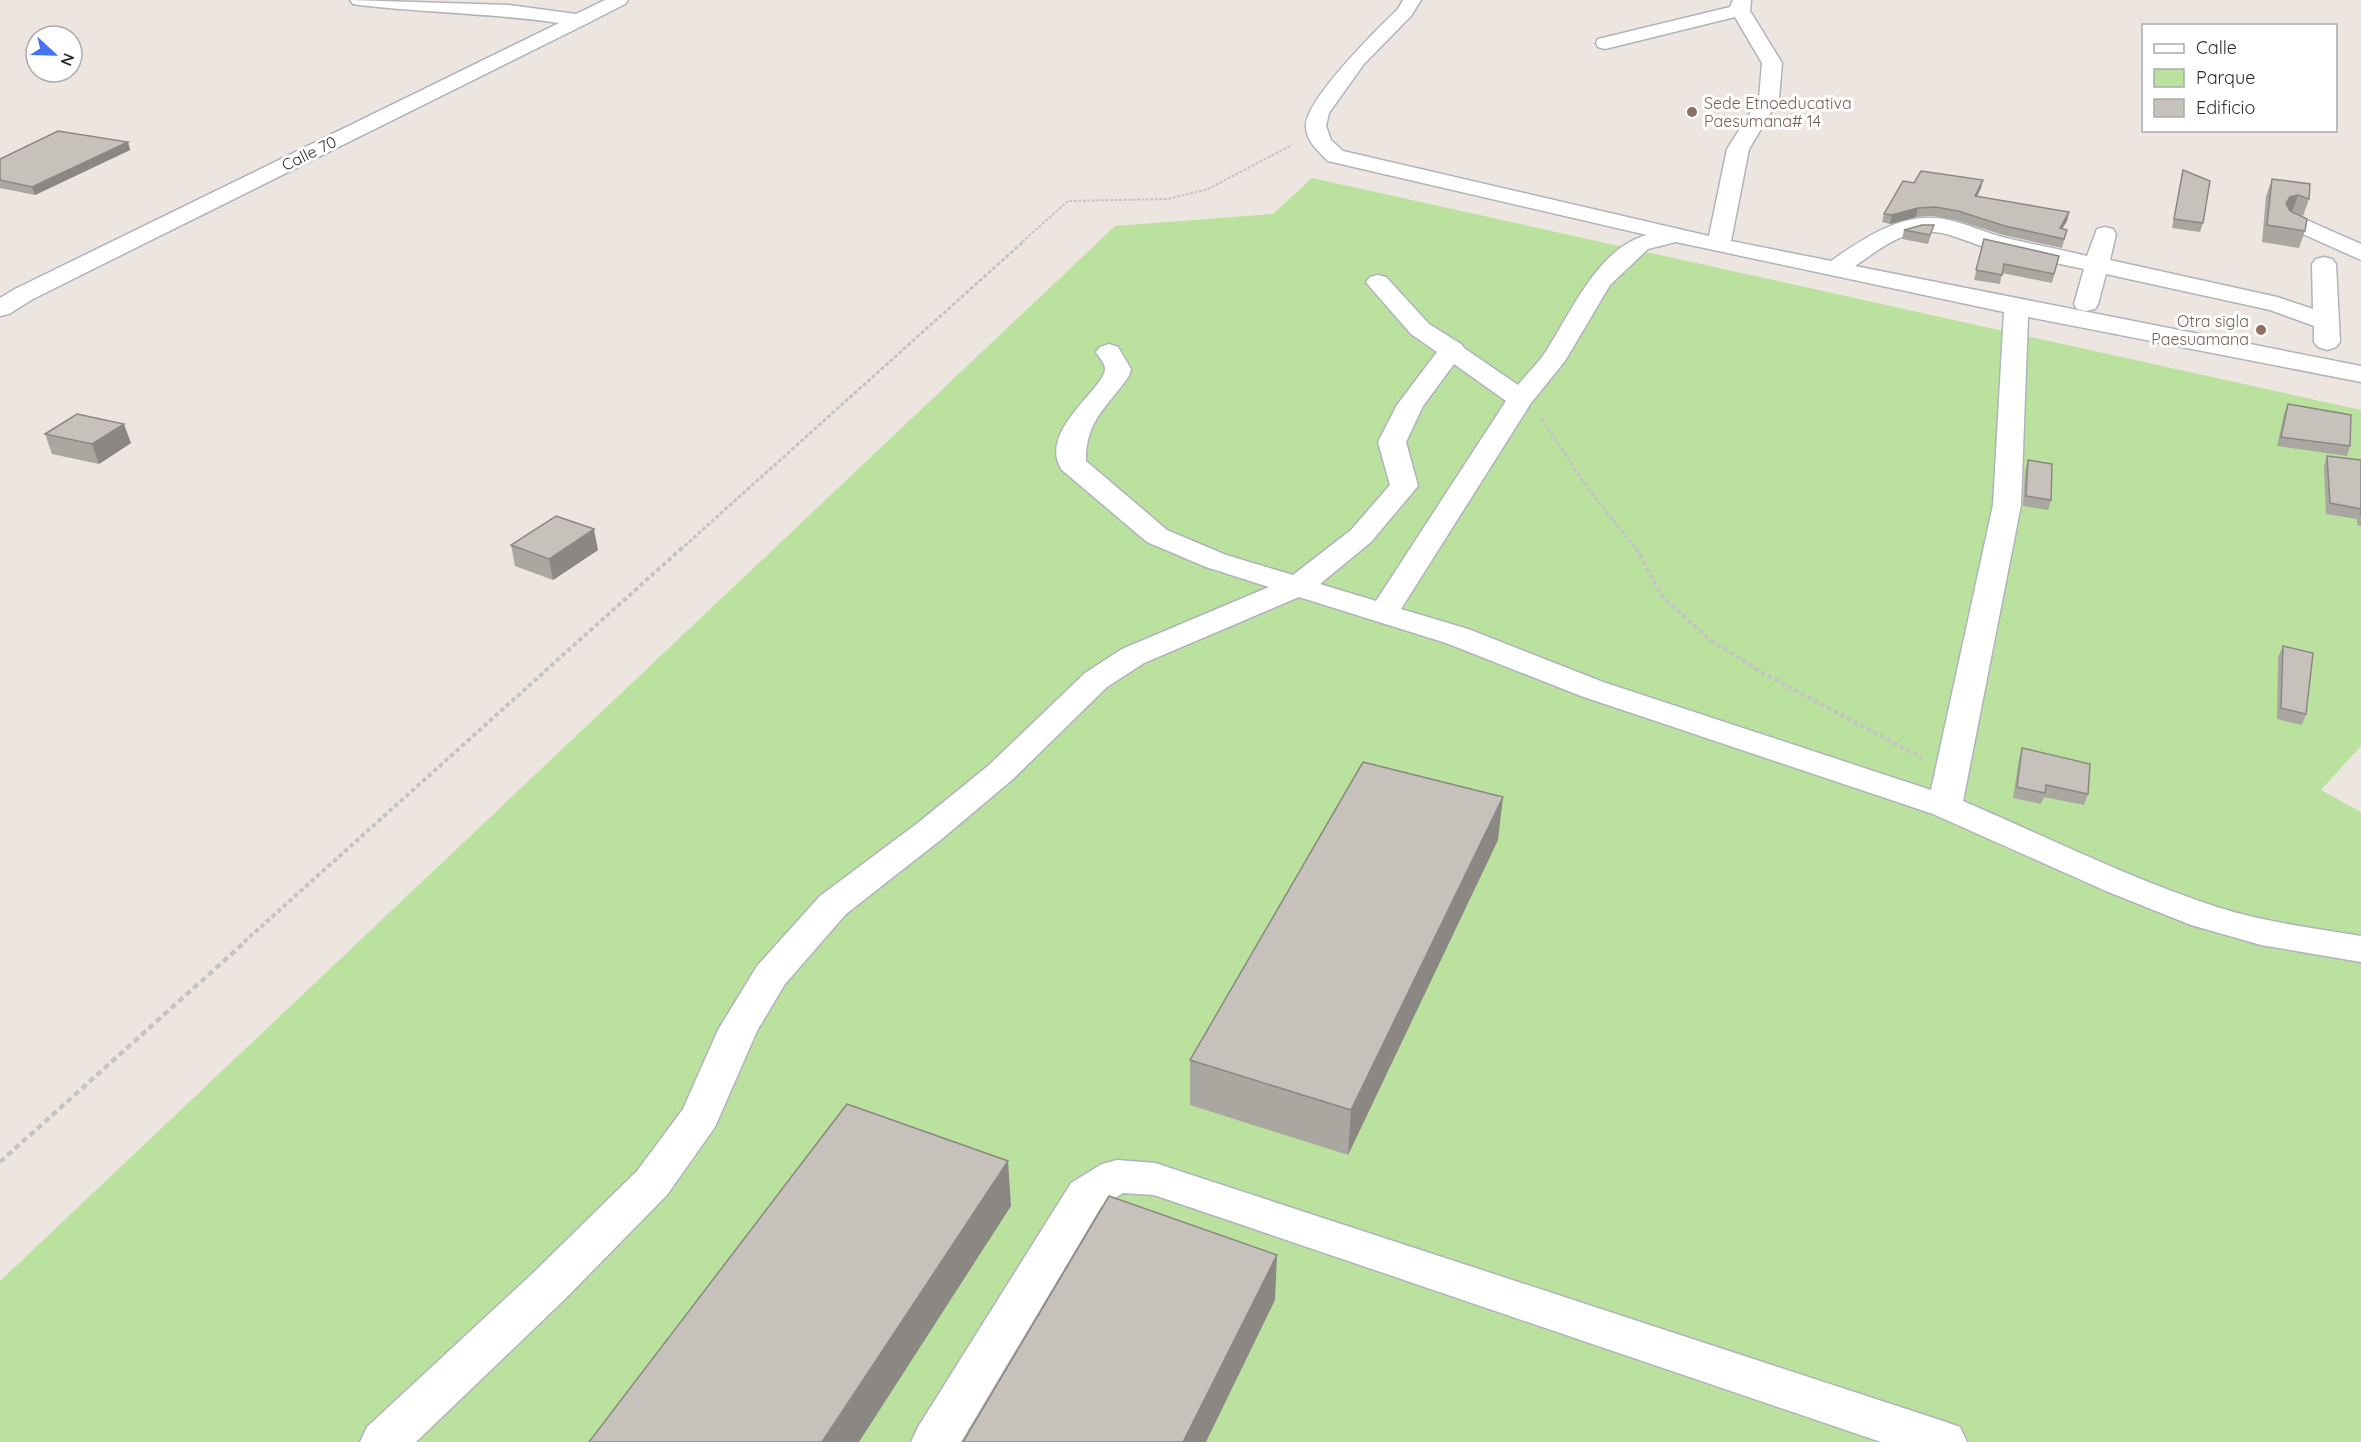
<svg xmlns="http://www.w3.org/2000/svg" width="2361" height="1442" viewBox="0 0 2361 1442" font-family="Quicksand,sans-serif">
  <rect width="100%" height="100%" fill="#ede6e0"/>
  <path fill="#bae29e" d="M1312 178 2361 410V746L2321 790 2361 812V1442H0V1281L1115 226 1273 214Z"/>
  <g fill="none" stroke-linecap="round" stroke-linejoin="round">
    <g stroke="#b0b3bc" stroke-width="3">
      <path id="minor" d="M350 0 509 5 576 14 605 0H628L625 4 586 24 33 299 9 314 0 316V298L15 289 559 23C492 13 426 13 359 5L353 4Z
        M1403 0H1421L1411 16 1364 64 1329 113 1326 126 1331 140 1343 151 1709 236 1727 149 1759 99 1762 63 1735 17 1605 49 1598 47 1596 43 1598 39 1730 7 1733 0H1751L1750 11 1782 63 1779 99 1749 149 1731 241 1831 261C1866 237 1904 210 1949 220 1967 224 1984 232 2002 237 2030 244 2059 249 2087 256L2097 229 2105 227 2113 229 2116 234 2110 260 2277 297 2313 309 2312 264 2316 259 2324 257 2332 259 2336 264 2340 342 2336 347 2327 350 2318 347 2314 342V326L2270 310 2106 274 2098 304 2095 309 2086 311 2077 309 2074 304 2084 269C2052 262 2019 256 1988 248 1965 242 1945 229 1920 232 1896 235 1874 253 1855 266L2361 366V382L2028 317 2021 505 1963 801C2047 837 2131 879 2217 907 2264 922 2313 928 2361 936V962L2261 945 2191 925 2106 891 1933 814 1581 696 1446 643 1299 597 1144 663 1107 687 1013 779 943 838 846 914 785 984 757 1031 715 1127 667 1195 565 1299 416 1442H360L367 1427 533 1273 637 1171 683 1109 718 1030 757 966 820 896 919 822 989 765 1085 673 1122 649 1269 587 1206 567 1147 542 1062 470C1036 432 1106 387 1105 369 1105 363 1099 357 1096 352L1100 347 1109 344 1118 347 1131 369 1129 376C1108 406 1085 421 1086 461L1167 530 1226 555 1293 575 1351 530 1390 485 1378 442 1397 405 1437 352 1411 334 1370 287 1366 282 1370 277 1378 275 1386 277 1429 324 1461 344 1464 348 1518 385C1525 376 1534 367 1542 357 1570 317 1595 249 1647 235L1328 161C1318 151 1306 141 1306 126 1305 100 1378 28 1398 9ZM1676 242 2004 312 1993 505 1931 790 1603 682 1468 629 1401 609 1531 403 1565 361 1610 285 1648 249ZM1454 364 1506 401 1376 601 1320 584 1371 542 1418 486 1406 442 1423 406Z
        M2293 214 2361 244V260L2285 226 2282 221 2285 216Z
        M1117 1160 1155 1163 1943 1421 1960 1427 1967 1442H1881L1154 1195 1123 1193 1101 1207 961 1442H911L918 1427 1071 1183 1102 1164Z"/>
    </g>
    <path stroke="#c4c4c4" stroke-width="2" stroke-dasharray="3 1.5" stroke-linecap="butt" d="M1022 242 1068 201 1168 199 1208 189 1292 145"/>
    <path stroke="#c4c4c4" stroke-width="3" stroke-dasharray="4 2" stroke-linecap="butt" d="M1541 418 1589 490 1637 550
      M680 550 1024 241"/>
    <path stroke="#c4c4c4" stroke-width="4" stroke-dasharray="4.5 3" stroke-linecap="butt" d="M1636 548 1662 596 1709 639 1761 672 1922 758
      M244 942 682 548"/>
    <path stroke="#c4c4c4" stroke-width="4.5" stroke-dasharray="6 4" stroke-linecap="butt" d="M0 1162 246 941"/>
    <use href="#minor" fill="#fff" fill-rule="evenodd"/>
  </g>
  <path fill="#aaa7a1" d="M128 142 130 150 35 195 0 188V159Z
    M2183 170 2203 223 2200 232 2172 228 2181 178Z
    M2272 179 2309 199 2303 216 2292 212 2305 231 2299 248 2262 242 2266 196Z
    M1983 180 1981 188 1977 197 2069 212 2067 221 2062 229 2067 230 2062 248 2003 235 1956 220 1933 216 1916 217 1890 224 1882 222 1884 214 1914 183Z
    M1934 225 1928 244 1902 239 1904 230Z
    M1984 239 2059 256 2052 283 2002 273 2000 284 1974 280Z
    M2288 404 2350 446 2347 456 2277 446 2284 414Z
    M45 434 131 443 99 464 52 454Z
    M2327 456 2361 460V526L2357 525V519L2326 514 2324 466Z
    M2028 460 2051 500 2048 510 2023 506 2025 471Z
    M511 545 598 550 553 580 515 566Z
    M2283 646 2306 714 2302 725 2277 719 2278 657Z
    M2022 748 2088 794 2084 805 2044 797 2041 804 2013 798 2019 759Z
    M1498 840 1348 1155 1190 1105V1060Z"/>
  <path fill="#8b8883" d="M128 142 130 150 35 195 32 187Z
    M1983 180 1981 188 1972 205 1975 196Z
    M2298 195 2292 212 2284 214 2286 203 2290 197Z
    M1918 208 1916 217 1890 224 1892 215Z
    M2069 212 2067 221 2057 237 2060 228Z
    M124 424 131 443 99 464 92 444Z
    M594 529 598 550 553 580 549 559Z
    M1503 797 1498 840 1348 1155 1351 1110Z
    M1008 1161 1011 1206 859 1442H822Z
    M1277 1255 1275 1300 1206 1442H1183Z"/>
  <path fill="#c6c2bb" stroke="#8b8883" stroke-width="1.5" d="M58 131 128 142 32 187 0 180V159Z
    M2183 170 2210 181 2203 223 2174 219Z
    M1921 171 1983 180 1975 196 2069 212 2060 228 2067 230 2064 239 2005 226 1958 211 1935 207 1918 208 1892 215 1884 214 1903 181 1914 183Z
    M2272 179 2310 184 2309 199 2298 195 2290 197 2286 203 2290 211 2307 219 2305 231 2267 225Z
    M1922 225H1934L1930 235 1904 230Z
    M1984 239 2059 256 2054 274 2004 264 2002 275 1976 270Z
    M2288 404 2351 415 2350 446 2281 437Z
    M77 414 124 424 92 444 45 434Z
    M2327 456 2361 460V515V509L2330 503Z
    M2028 460 2052 464 2051 500 2026 496Z
    M556 516 594 529 549 559 511 545Z
    M2283 646 2313 653 2306 714 2281 708Z
    M2022 748 2090 764 2088 794 2046 785 2045 793 2017 787Z
    M1363 762 1503 797 1351 1110 1190 1060Z
    M847 1104 1008 1161 822 1442H589Z
    M1109 1196 1277 1255 1183 1442H963Z"/>
  <g fill="#8d6e63" stroke="#fff" stroke-width="2">
    <circle cx="1692" cy="112" r="6"/>
    <circle cx="2261" cy="330" r="6"/>
  </g>
  <g text-anchor="middle" dominant-baseline="central" stroke-width="6" stroke-linejoin="round" paint-order="stroke">
    <g font-size="16" fill="#785e54" stroke="#fff" text-anchor="start">
      <text x="1704" y="103">Sede Etnoeducativa<tspan x="1704" dy="18">Paesumana# 14</tspan></text>
      <text x="2249" y="321" text-anchor="end">Otra sigla<tspan x="2249" dy="18">Paesuamana</tspan></text>
    </g>
    <g font-size="16" fill="#2d2d2d" stroke="#fff">
      <text transform="translate(309 153) rotate(-26)">Calle 70</text>
    </g>
  </g>
  <rect x="2142" y="24" width="195" height="108" fill="#ffffff" stroke="#ababab" stroke-width="1.5"/>
  <rect x="2154" y="44" width="30" height="9" fill="#ffffff" stroke="#ababab" stroke-width="1.5"/>
  <text x="2196" y="54" font-size="18" fill="#2d2d2d">Calle</text>
  <rect x="2154" y="69" width="30" height="18" fill="#bae29e" stroke="#ababab" stroke-width="1.5"/>
  <text x="2196" y="84" font-size="18" fill="#2d2d2d">Parque</text>
  <rect x="2154" y="99" width="30" height="18" fill="#c6c2bb" stroke="#ababab" stroke-width="1.5"/>
  <text x="2196" y="114" font-size="18" fill="#2d2d2d">Edificio</text>
  <g transform="translate(54 54) rotate(112)"><circle r="28" fill="#ffffff" stroke="#ababab" stroke-width="1.5"/>
  <path d="M0-4.5L10 22L0 15L-10 22Z" fill="#4673f4"/>
  <text y="-9" font-size="16" font-weight="bold" text-anchor="middle" fill="#2d2d2d">N</text>
  </g>
</svg>
